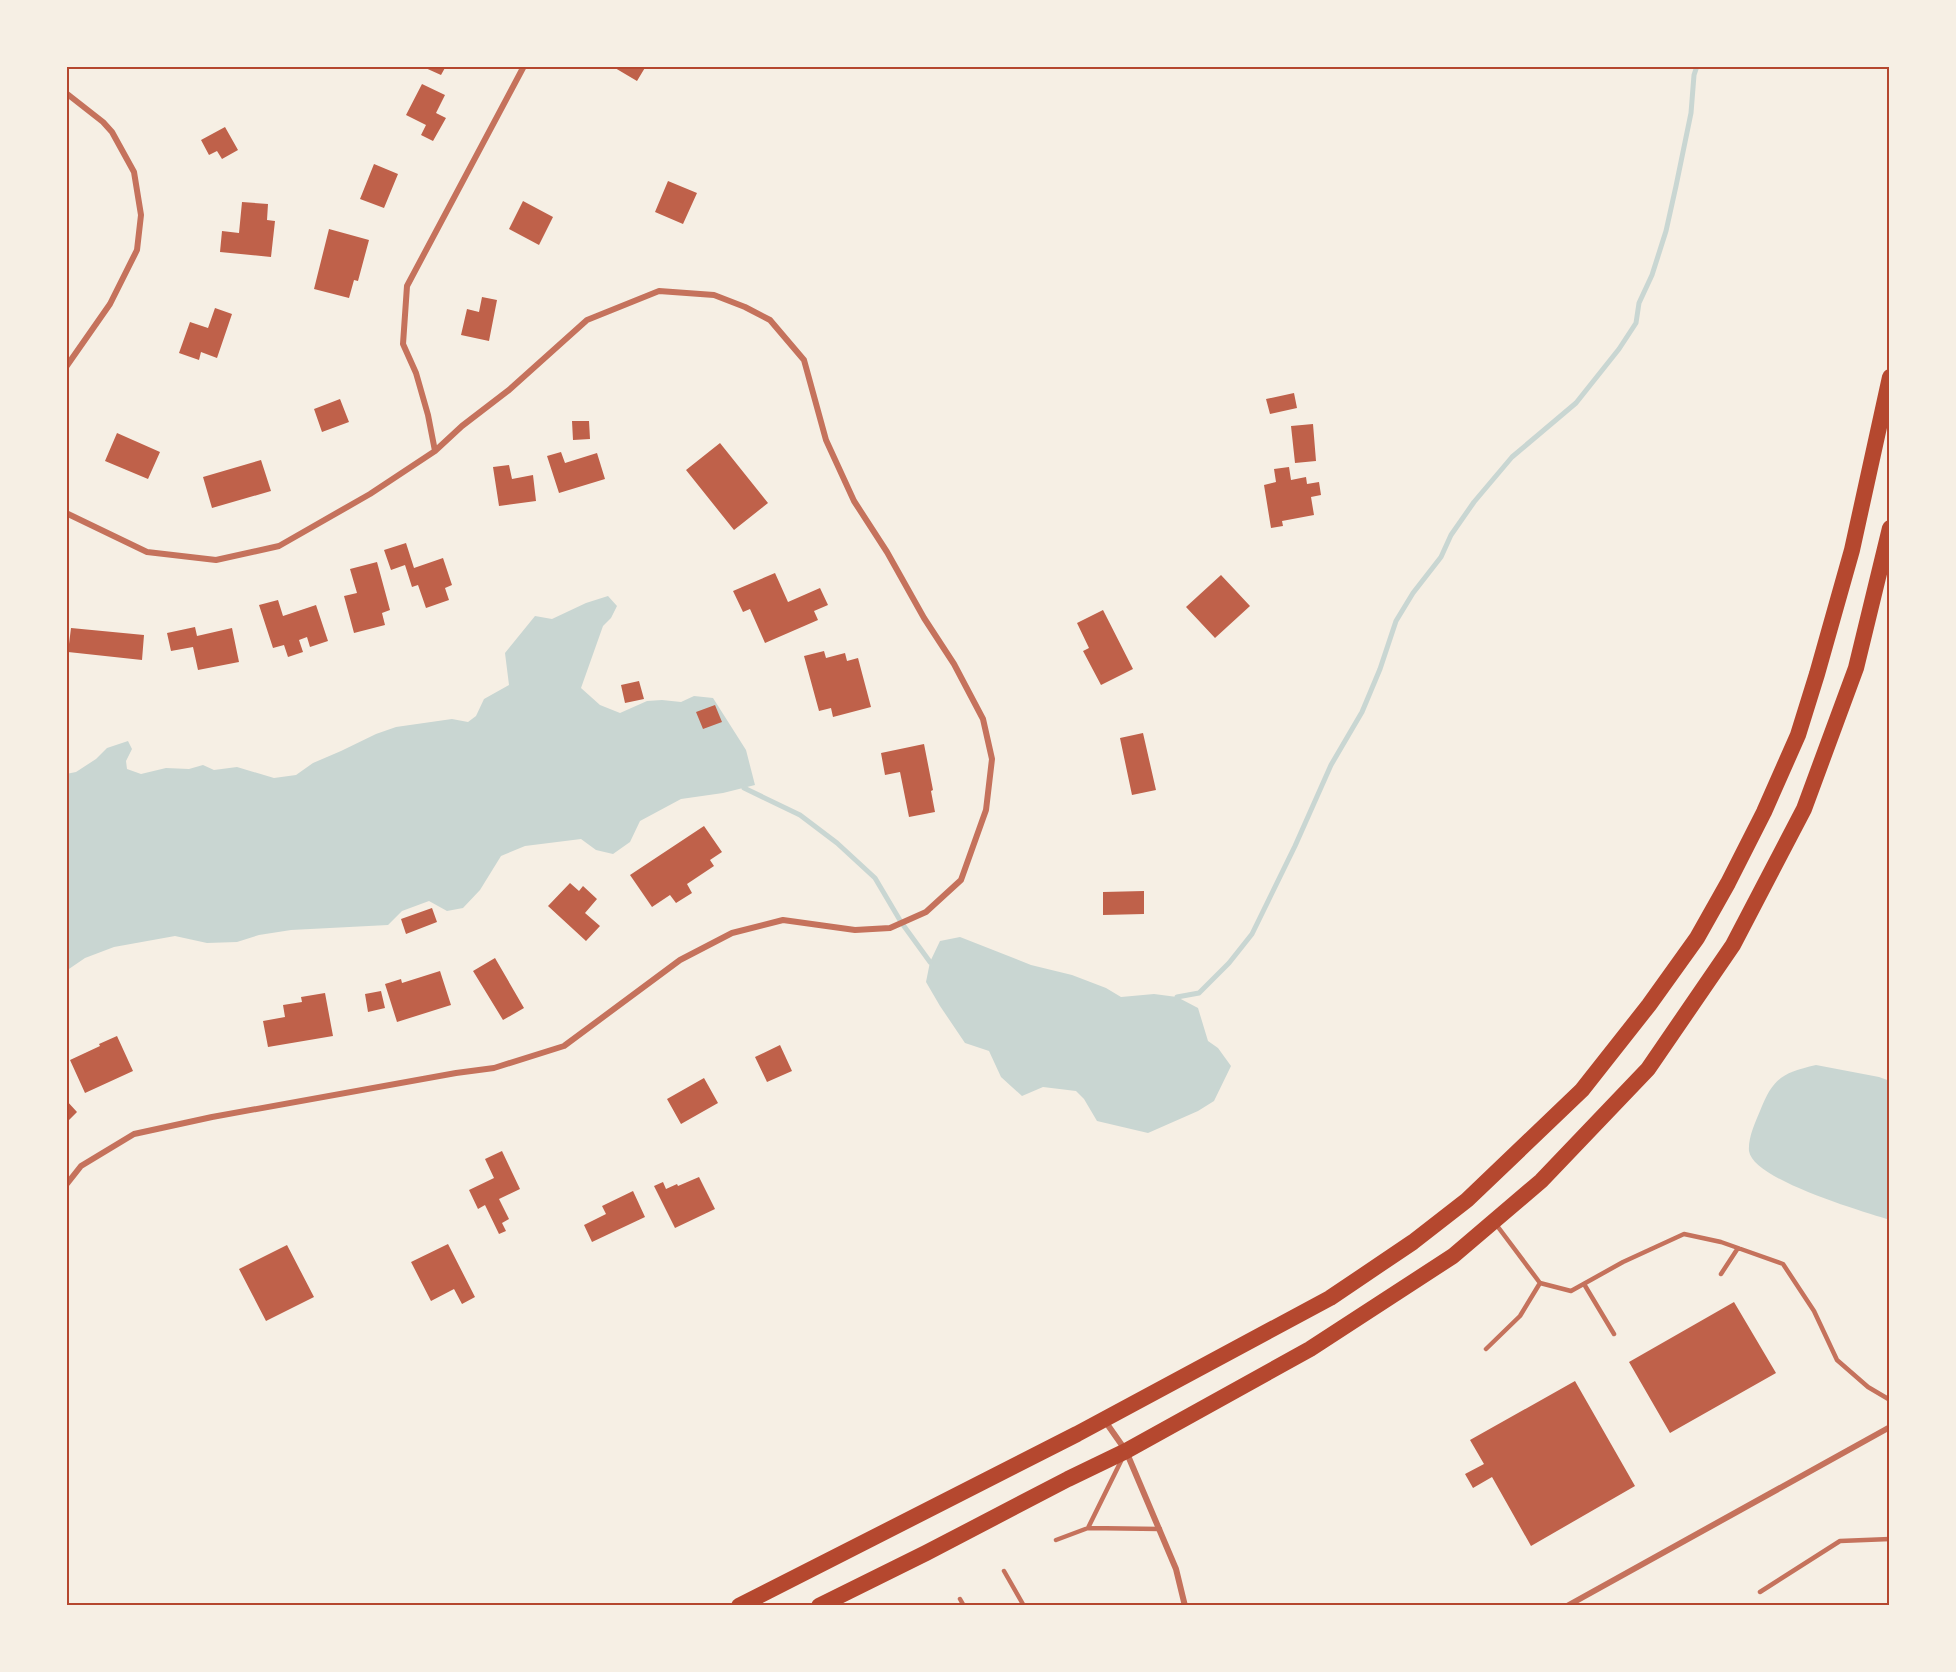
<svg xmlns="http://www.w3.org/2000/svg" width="1956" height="1672" viewBox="0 0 1956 1672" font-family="Quicksand,sans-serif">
  <rect width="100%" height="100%" fill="#f6efe4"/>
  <path fill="#c9d6d2" d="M608 596 617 606 611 618 603 626 581 688 600 705 620 713 647 701 662 700 681 702 694 696 713 698 746 750 755 785 723 793 681 799 640 821 630 842 613 854 596 850 581 839 525 846 501 856 480 890 463 908 447 911 429 901 402 911 388 925 291 930 259 935 237 942 207 943 175 936 114 947 85 958 66 971V774L76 772 96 759 107 748 128 741 132 749 126 761 127 769 141 774 166 768 189 769 203 765 214 770 237 767 274 778 296 775 313 763 341 751 376 734 396 727 452 719 468 722 476 716 484 699 509 685 505 653 535 616 552 619 586 603Z
    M960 937 1031 965 1072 975 1106 988 1121 997 1154 994 1177 997 1198 1008 1208 1041 1218 1048 1231 1066 1214 1101 1198 1111 1148 1133 1097 1121 1084 1099 1076 1091 1043 1087 1022 1096 1001 1077 989 1051 965 1043 940 1006 926 982 930 962 940 941Z
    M1816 1065 1879 1077 1890 1081V1220C1864 1212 1753 1180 1749 1151 1748 1138 1755 1123 1760 1111 1773 1078 1782 1073 1816 1065Z"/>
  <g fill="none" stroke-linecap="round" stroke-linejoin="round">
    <path stroke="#c9d6d2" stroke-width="5" d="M744 788 800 815 837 843 875 878 901 922 930 962
      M1177 997 1199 993 1229 963 1252 934 1295 846 1331 765 1362 712 1380 669 1396 621 1413 593 1441 557 1451 535 1474 502 1512 457 1576 403 1619 349 1636 323 1639 303 1652 275 1666 231 1676 186 1691 113 1694 75 1697 66"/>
  </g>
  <path fill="#bf614a" d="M421 66H446L441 75Z
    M616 66H646L637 81 615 68Z
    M422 84 445 95 436 113 446 118 433 141 421 135 426 125 406 115Z
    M225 127 238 150 222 159 217 151 209 155 201 140Z
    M374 164 398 174 384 208 360 199Z
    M668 181 697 193 683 224 655 212Z
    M523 201 553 217 539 245 509 229Z
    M242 202 268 204 267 220 275 221 271 257 220 252 222 231 239 233Z
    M329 229 369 240 358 281 354 280 349 298 314 289Z
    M482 297 497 300 489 341 461 335 467 309 479 312Z
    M215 308 232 314 217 358 201 352 199 360 179 353 190 322 208 328Z
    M1294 393 1297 408 1270 414 1266 399Z
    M340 399 349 422 322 432 314 409Z
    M572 421H589L590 439 573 440Z
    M1313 424 1316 461 1295 463 1291 426Z
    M117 433 160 452 148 479 105 461Z
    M720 443 768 503 734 530 686 470Z
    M561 452 565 463 597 453 605 479 559 493 547 456Z
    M261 460 271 491 212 508 203 477Z
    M509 465 512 479 533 475 536 501 499 506 493 467Z
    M1289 467 1291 480 1306 477 1307 484 1319 482 1321 495 1311 497 1314 515 1282 521 1283 526 1271 528 1264 485 1276 482 1274 469Z
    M406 543 414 568 443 558 452 585 445 588 449 600 426 608 418 585 412 587 405 565 391 570 384 550Z
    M377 562 390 610 382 613 385 625 354 633 344 596 357 593 350 569Z
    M775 573 788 602 820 588 828 605 814 611 818 620 765 643 750 609 743 612 733 591Z
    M1221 575 1250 606 1215 638 1186 607Z
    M278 600 283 616 316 605 328 641 310 647 307 637 299 640 303 652 288 657 284 645 273 648 259 605Z
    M1103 610 1133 669 1101 685 1083 651 1089 648 1077 623Z
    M195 627 197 636 232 628 239 662 198 670 193 647 171 651 167 633Z
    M71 628 144 635 142 660 68 652Z
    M824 651 826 658 845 653 847 661 858 658 871 707 833 717 831 708 819 711 804 656Z
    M639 681 644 699 625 703 621 685Z
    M715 705 722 722 703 729 696 712Z
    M1143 733 1156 790 1132 795 1120 738Z
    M924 744 933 790 931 791 935 812 909 817 900 772 885 775 881 753Z
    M704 826 722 852 710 860 714 866 687 884 692 893 676 903 670 895 652 907 630 875Z
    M570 883 579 891 583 886 597 899 585 913 600 926 586 941 548 906Z
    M1144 891V914L1103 915V892Z
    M432 908 437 922 406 934 401 919Z
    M495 958 524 1008 503 1020 473 971Z
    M440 971 451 1005 397 1022 385 984 401 979 402 983Z
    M381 991 385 1008 368 1012 365 994Z
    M325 993 333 1036 268 1047 263 1021 285 1017 283 1005 302 1002 301 997Z
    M117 1036 133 1071 85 1093 70 1060 100 1046 99 1044Z
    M780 1045 792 1071 767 1082 755 1057Z
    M704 1078 718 1103 681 1124 667 1099Z
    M66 1100 77 1112 66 1123Z
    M502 1151 520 1189 499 1199 509 1219 502 1223 506 1231 499 1234 485 1205 478 1209 469 1190 494 1178 485 1159Z
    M699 1177 715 1209 675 1228 654 1186 663 1182 666 1189 677 1184 678 1186Z
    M633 1191 645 1217 592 1242 584 1225 606 1214 602 1206Z
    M448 1244 475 1297 462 1304 454 1289 431 1301 411 1262Z
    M287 1245 314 1297 266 1321 239 1269Z
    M1734 1302 1776 1373 1670 1433 1629 1362Z
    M1575 1381 1635 1486 1531 1546 1492 1477 1473 1488 1465 1474 1484 1464 1470 1440Z"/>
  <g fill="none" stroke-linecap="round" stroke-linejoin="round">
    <path stroke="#c5725c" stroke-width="4.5" d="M1495 1223 1540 1283 1571 1291 1623 1262 1684 1234 1721 1242 1738 1248 1783 1264 1814 1311 1837 1360 1868 1387 1890 1400
      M1721 1274 1738 1248
      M1584 1284 1614 1334
      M1486 1349 1520 1316 1540 1283
      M1088 1528 1122 1459
      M1056 1540 1088 1528 1160 1529
      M1004 1571 1024 1606
      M1760 1592 1840 1541 1890 1539
      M960 1599 964 1606"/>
    <path stroke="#c5725c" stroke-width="6" d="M66 93 103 122 112 132 134 172 141 215 137 250 110 304 66 367
      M435 451 428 415 416 373 403 344 407 286 524 66
      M66 513 147 552 216 560 279 546 370 494 435 451 462 426 509 390 587 320 659 291 714 295 745 307 770 320 804 360 826 440 854 501 887 552 924 618 954 664 983 719 992 759 986 810 961 880 926 912 890 928 855 930 783 920 732 933 680 960 564 1046 494 1068 456 1073 212 1117 134 1134 81 1166 66 1185
      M1105 1421 1126 1451 1176 1569 1185 1606
      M1567 1606 1890 1427"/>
    <path stroke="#b5482f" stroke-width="16" d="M739 1606 1077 1434 1330 1298 1413 1242 1467 1200 1582 1090 1649 1005 1697 938 1728 883 1764 812 1798 735 1817 674 1852 550 1890 377
      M819 1606 926 1553 1068 1479 1126 1451 1310 1349 1453 1256 1541 1181 1648 1069 1733 945 1804 809 1856 668 1890 528"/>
  </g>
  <rect width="1956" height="1672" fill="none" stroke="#f6efe4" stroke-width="135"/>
  <rect x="68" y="68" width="1820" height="1536" fill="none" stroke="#b5482f" stroke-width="2"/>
</svg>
